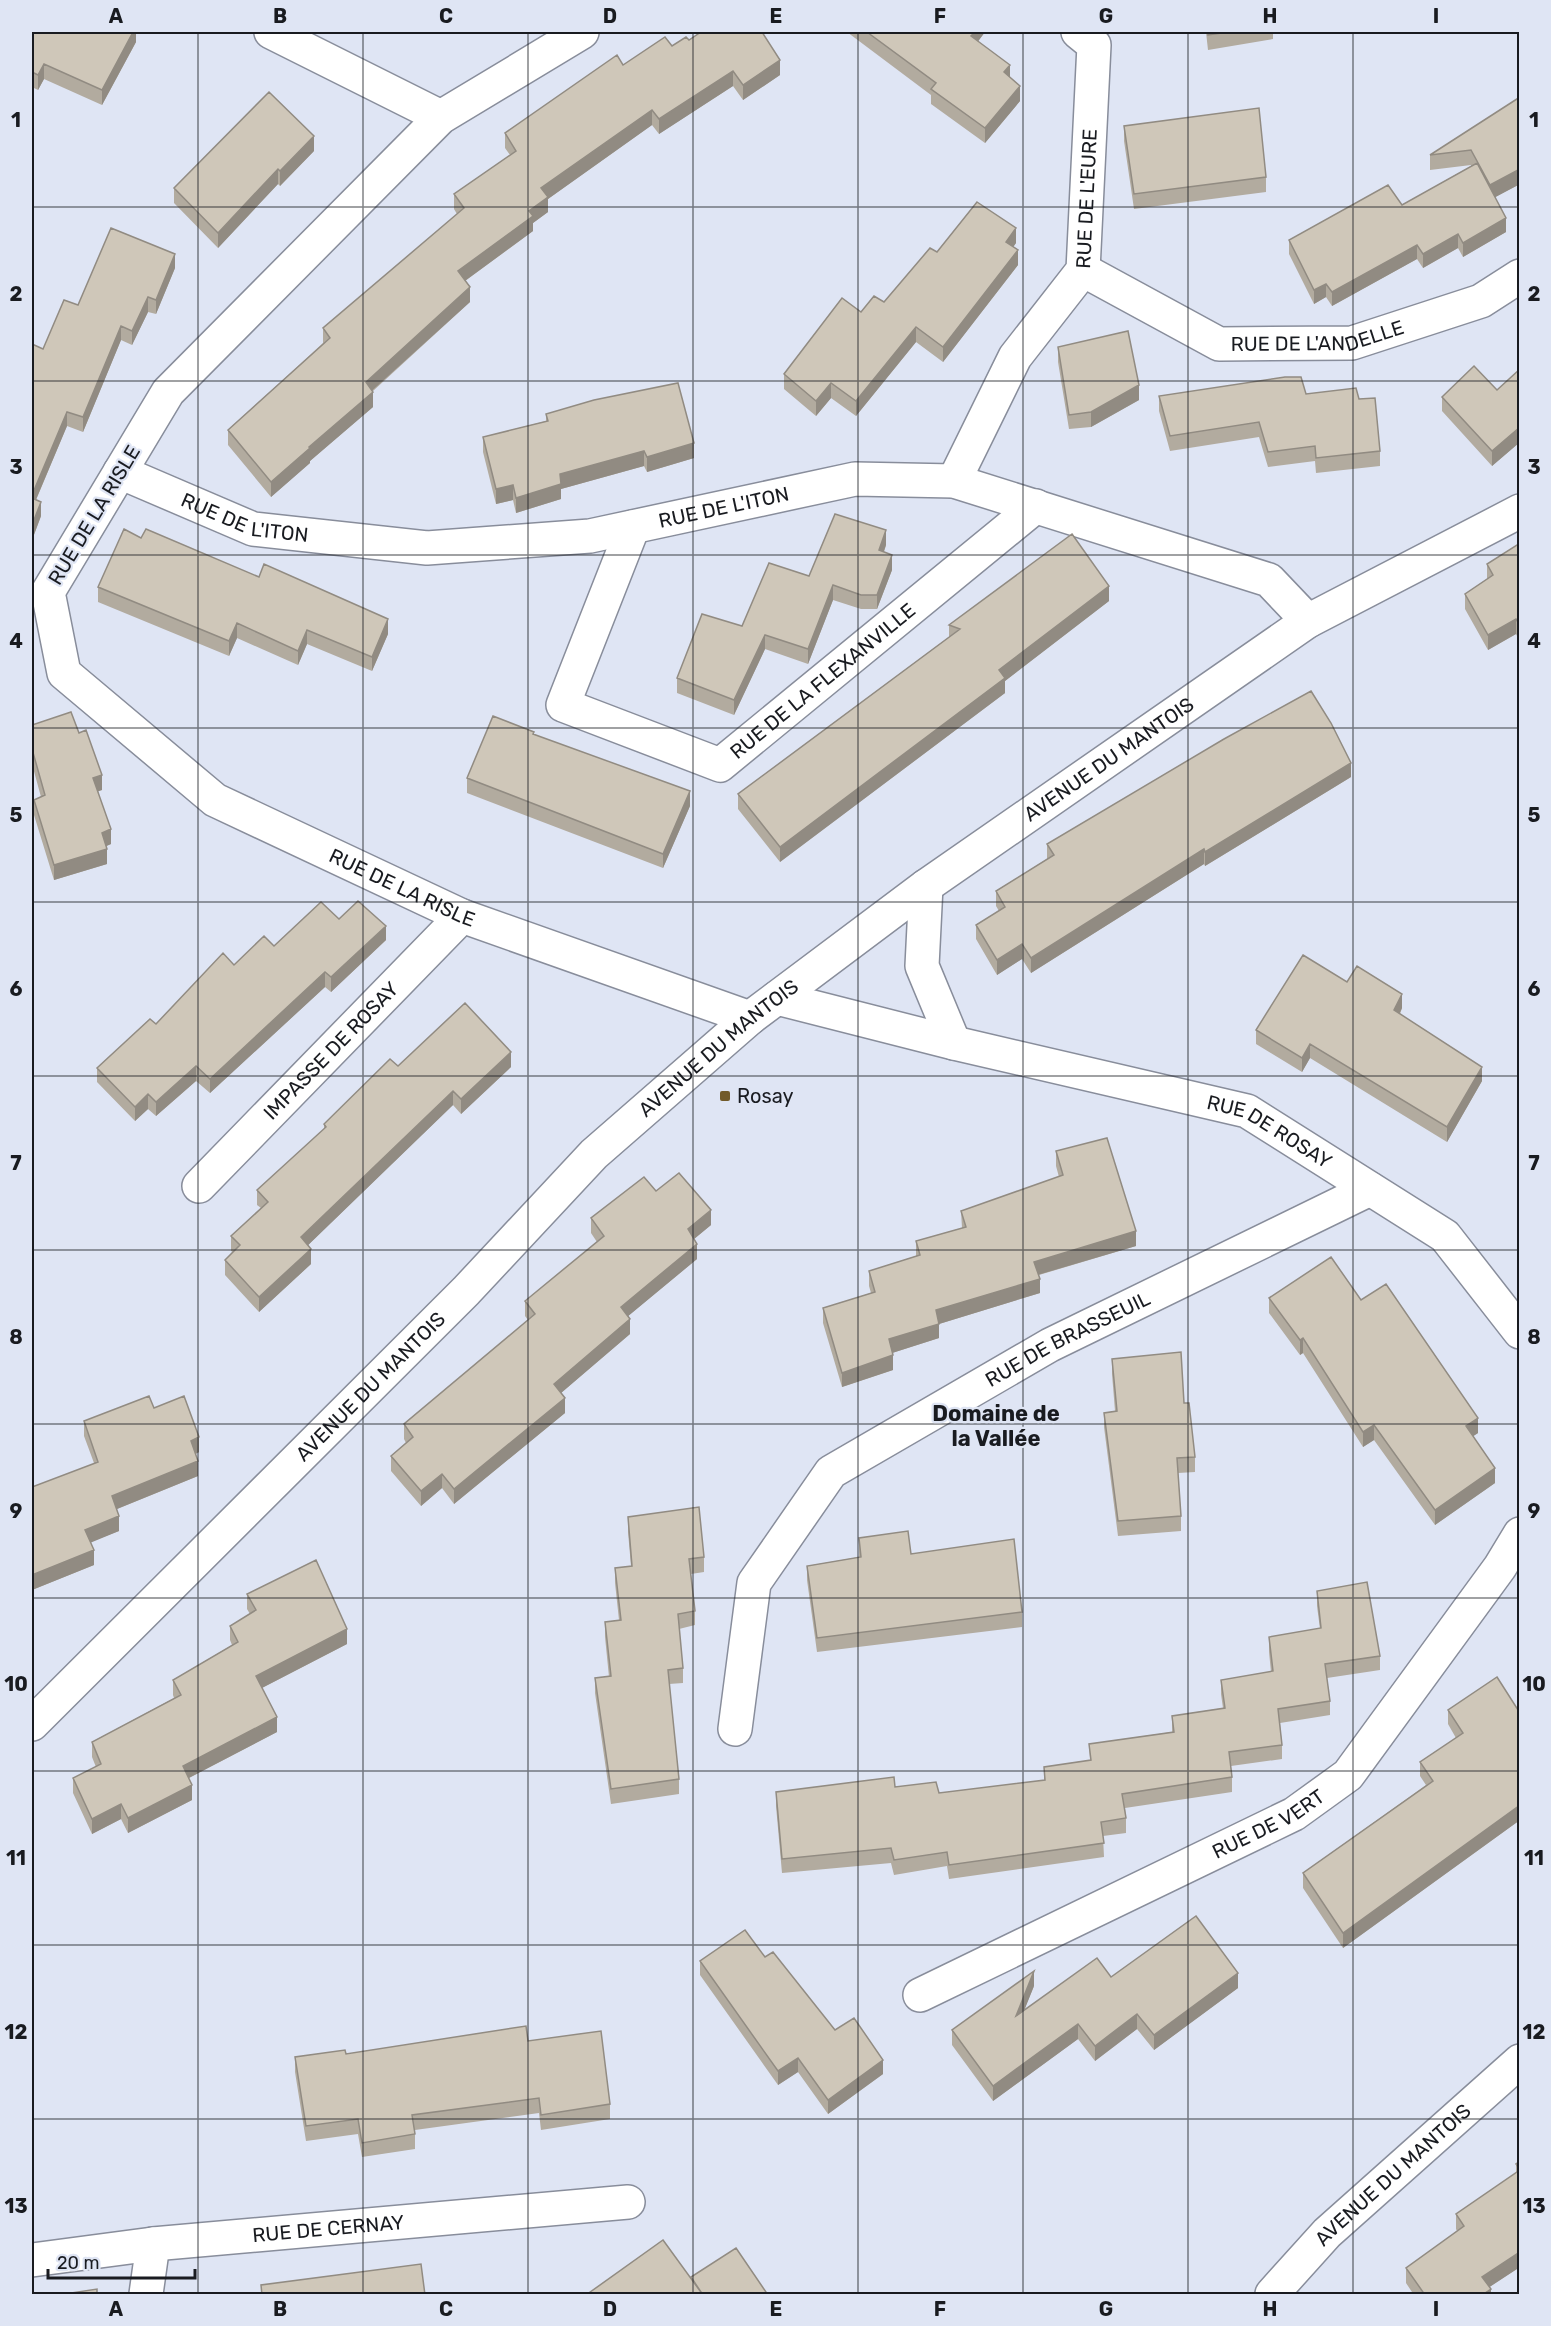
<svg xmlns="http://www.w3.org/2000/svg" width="1551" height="2326" viewBox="0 0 1551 2326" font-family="Rubik,sans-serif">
  <rect width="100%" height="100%" fill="#dfe5f4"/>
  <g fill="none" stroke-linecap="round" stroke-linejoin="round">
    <g stroke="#888d9b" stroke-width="36">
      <g id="minor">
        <path d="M271 32 441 117"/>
        <path id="s1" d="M582 32 441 117 168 392 48 592 64 673 215 800 462 916 750 1018"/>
        <path id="s2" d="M1083 270 1219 344 1352 343 1481 301 1520 276"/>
        <path id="s3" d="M120 472 253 529 427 548 590 536 855 479 954 481 1269 580 1308 621"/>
        <path id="s4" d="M954 481 1015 357 1083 270 1094 45 1078 32"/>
        <path id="s5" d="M633 527 563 705 720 765 1036 506"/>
        <path d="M926 886 922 966 954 1043"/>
        <path id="s6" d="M777 998 954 1043 1247 1111 1445 1236 1520 1332"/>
        <path id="s7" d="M199 1186 462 916"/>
        <path id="s8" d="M32 1724 466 1291 594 1154 750 1018 926 886 1308 621 1520 511"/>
        <path id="s9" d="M735 1729 754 1583 831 1472 1050 1345 1370 1189"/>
        <path id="s10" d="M920 1995 1294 1814 1348 1775 1500 1567 1520 1534"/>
        <path id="s11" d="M32 2260 153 2244 628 2202"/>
        <path d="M146 2294 153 2244"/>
        <path id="s12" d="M1272 2294 1327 2233 1520 2061"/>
      </g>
    </g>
    <use href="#minor" stroke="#fff" stroke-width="33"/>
  </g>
  <path fill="#b2ab9f" d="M32 32H136V42L102 105 44 79 38 90 32 87Z
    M847 32H985L978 41 1010 77 1020 101 985 143 931 104V95Z
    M1206 32H1273V39L1208 50Z
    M712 33 780 75 743 100 733 86 659 134 652 125 548 199V212L533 223V231L465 281 470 302 373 391V407L310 461V463L271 497 228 445V430L323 343V328L457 214 454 209V194L510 155 505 148V133L623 65 689 40Z
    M1520 97V184L1495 197 1506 232 1463 257 1458 248 1423 268 1417 259 1332 306 1326 297 1314 304 1289 254V240L1402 205 1471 166V165L1430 170V155Z
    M1124 126 1266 177V192L1134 209 1124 141Z
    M314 151 280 186 278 184 218 248 174 203V188Z
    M1016 243 1013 247 1018 265 943 362 916 342 856 416 831 398 816 416 784 389V374L861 312 884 302 937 252Z
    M175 268 156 314 148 312 132 345 121 340 83 432 67 426 36 500 41 516 32 540V344L43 349 78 305Z
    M1058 347 1139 400 1091 427 1069 429 1058 362Z
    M1520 369V442L1492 466 1442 411V397L1497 390Z
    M1306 394 1359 399 1380 451V466L1316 473 1315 461 1268 467 1259 437 1170 451 1159 411V396Z
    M546 414 694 458 647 472 644 466 561 489V499L516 513 513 500 496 504 483 452V437L546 421Z
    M141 538 388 634 372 671 307 644 298 665 237 638 229 656 98 602V587Z
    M1520 543V641L1516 634 1488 650 1465 609V594L1487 579V564Z
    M886 545 884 552 892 570 877 609H861L833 600 808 664 765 649 734 715 677 693V678L742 626 809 576Z
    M1109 601 1005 681V693L780 862 738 809V794L949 637V625Z
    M32 725 102 790 98 791 111 844 106 846 107 864 54 880 34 815V800L41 797 32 764Z
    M534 735 690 806 663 868 467 793V778Z
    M1351 777 1205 866 1204 864 1031 973 1022 959 997 975 976 939V925L999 911 996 906V891L1047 859V844Z
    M339 919 386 940 331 992 325 987 210 1093 196 1081 156 1116 148 1109 135 1121 97 1082V1068L234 965 274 946Z
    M1347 982 1402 1008 1400 1014 1482 1081 1447 1142 1310 1058 1302 1072 1256 1044V1030Z
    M398 1066 511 1067 461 1114 453 1105 308 1245 311 1264 259 1312 225 1275V1260L233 1252 231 1251V1236L261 1208 257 1205V1190L324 1129V1124Z
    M1056 1151 1136 1246 1039 1275 1040 1293 939 1324V1338L892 1353 893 1370 842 1387 823 1323V1308L871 1293 869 1286V1271L916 1256V1241L962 1228 961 1211 1059 1177 1056 1166Z
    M656 1191 711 1225 694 1239 697 1259 628 1316 630 1334 561 1393 565 1413 454 1504 442 1488 421 1506 391 1471V1456L406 1443 404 1439V1424L528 1320 525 1316V1301L597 1242 591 1233V1218Z
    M1520 1206V1224L1518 1222V1207Z
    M1269 1298 1361 1300 1478 1433 1473 1436 1495 1483 1435 1525 1374 1440 1363 1447 1303 1353 1300 1355 1269 1313Z
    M1112 1359 1184 1403 1195 1457V1472L1178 1473 1181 1516V1531L1118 1536 1104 1427V1413L1115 1411 1112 1374Z
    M154 1408 199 1452 196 1454 198 1476 117 1509 119 1531 90 1542 94 1565 32 1590 94 1463 84 1436V1421Z
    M628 1517 704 1557V1572L691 1574 695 1611V1625L679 1629 683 1668V1683L669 1684 679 1779V1794L611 1804 595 1693V1678L609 1677 605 1637V1622L619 1620 615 1583V1568L631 1566 628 1532Z
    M859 1538 911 1554 1022 1612V1627L817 1652 807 1580V1566L859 1557Z
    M1317 1591 1380 1656V1670L1327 1678 1330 1701V1715L1280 1723 1282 1745V1759L1231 1766 1232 1777V1792L1125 1808 1126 1818V1833L1103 1836 1104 1857 949 1879 947 1866 894 1875 891 1863 782 1873 776 1806V1792L895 1787 939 1793 1044 1781V1767L1090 1760 1089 1744 1172 1732V1716L1223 1708 1221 1694V1680L1271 1672 1269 1652V1637L1320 1629 1317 1606Z
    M247 1594 347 1644 262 1688 277 1732 189 1778 192 1800 128 1833 121 1819 92 1834 73 1793V1778L96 1767 92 1757V1742L174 1698 173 1695V1680L232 1645 230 1640V1626L250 1614 247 1609Z
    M1448 1710 1520 1713V1820L1343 1948 1303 1888V1873L1426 1785 1420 1776V1762L1456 1738 1448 1724Z
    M765 1957 835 2030 883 2074 828 2114 798 2072 778 2085 700 1975V1961Z
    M1111 1977 1238 1988 1154 2050 1137 2029 1095 2061 1078 2039 993 2101 952 2045V2030L1034 1986 1024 2010Z
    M528 2041 610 2104V2119L541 2130 539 2113 415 2130V2149L362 2157 358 2134 306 2141 295 2072V2057L346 2054Z
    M1520 2161V2267L1489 2287 1491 2295H1414L1406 2283V2268L1457 2231 1456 2229V2214L1516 2173V2164Z"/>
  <path fill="#918b82" d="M133 32H136V42L102 105V90Z
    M975 32H985L971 51V36Z
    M780 60V75L743 100V85Z
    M44 64V79L38 90V75Z
    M1010 65V80L1004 72Z
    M733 71V86L659 134V119Z
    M1020 86V101L985 143V128Z
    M652 110V125L548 199V212L533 223V231L458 286V271L529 211 541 188Z
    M314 136V151L280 186V171Z
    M278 169V184L218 248V233Z
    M1520 169V184L1490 200V185Z
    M1506 218V232L1463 257V243Z
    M1016 228V243L1006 257V242Z
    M1458 234V248L1423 268V254Z
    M1417 245V259L1332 306V292Z
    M1018 250V265L943 362V347Z
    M175 254V268L156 314V300Z
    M1326 284V297L1314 304V290Z
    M470 287V302L366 396V382Z
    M148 297V312L132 345V331Z
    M121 326V340L83 432V417Z
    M916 327V342L856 416V401Z
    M831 383V398L816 416V401Z
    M1139 385V400L1091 427V412Z
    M373 392V407L310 461V463L271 497V482L309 447Z
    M67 412V426L32 509V495Z
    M1520 427V442L1492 466V451Z
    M694 443V458L647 472V457Z
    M644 451V466L561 489V499L516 513V498L560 474Z
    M513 485V500L496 504V489Z
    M41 502V516L32 540V525Z
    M886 530V545L879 565V550Z
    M892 555V570L877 609V595Z
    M833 585V600L808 664V649Z
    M1109 586V601L1005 681V693L780 862V847L999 670Z
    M388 619V634L372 671V657Z
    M1516 619V634L1488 650V635Z
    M237 623V638L229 656V641Z
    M307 630V644L298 665V651Z
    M765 635V649L734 715V700Z
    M1351 763V777L1205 866V852Z
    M102 775V790L93 793V778Z
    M690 791V806L663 868V854Z
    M111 829V844L102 848V833Z
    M107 849V864L54 880V865Z
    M1204 849V864L1031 973V958Z
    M386 926V940L331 992V977Z
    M1022 944V959L997 975V960Z
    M325 972V987L210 1093V1079Z
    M1402 994V1008L1394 1025V1010Z
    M1310 1044V1058L1302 1072V1058Z
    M511 1052V1067L461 1114V1099Z
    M196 1066V1081L156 1116V1102Z
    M1482 1067V1081L1447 1142V1127Z
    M453 1091V1105L301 1252V1237Z
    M148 1094V1109L135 1121V1107Z
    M711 1210V1225L688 1244V1229Z
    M1136 1231V1246L1034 1276V1262Z
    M697 1244V1259L621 1322V1307Z
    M311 1249V1264L259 1312V1297Z
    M1040 1279V1293L939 1324V1338L889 1354V1339L936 1310Z
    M630 1319V1334L554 1399V1384Z
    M1303 1338V1353L1300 1355V1340Z
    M893 1355V1370L842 1387V1373Z
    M565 1398V1413L454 1504V1489Z
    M1478 1418V1433L1466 1441V1426Z
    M1374 1425V1440L1363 1447V1432Z
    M199 1437V1452L191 1456V1441Z
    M198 1461V1476L112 1511V1496Z
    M1495 1468V1483L1435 1525V1510Z
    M442 1474V1488L421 1506V1491Z
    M119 1516V1531L85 1545V1530Z
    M94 1550V1565L32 1590V1575Z
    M347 1629V1644L256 1691V1676Z
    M277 1717V1732L183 1781V1766Z
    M192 1785V1800L128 1833V1818Z
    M121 1804V1819L92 1834V1819Z
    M1520 1805V1820L1343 1948V1933Z
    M1034 1971V1986L1016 2031V2016Z
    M1238 1973V1988L1154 2050V2035Z
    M1137 2014V2029L1095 2061V2046Z
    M1078 2024V2039L993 2101V2086Z
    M798 2058V2072L778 2085V2071Z
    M883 2060V2074L828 2114V2100Z
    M1520 2252V2267L1482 2292V2277Z
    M1491 2289V2295H1482Z"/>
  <path fill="#cfc7b9" stroke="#918b82" stroke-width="1.5" d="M32 32H133L102 90 44 64 38 75 32 72Z
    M701 32H712V33L715 32H762L780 60 743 85 733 71 659 119 652 110 541 188 548 197 529 211 533 216 458 271 470 287 366 382 373 392 309 447 310 448 271 482 228 430 330 338 323 328 464 208 454 194 516 151 505 133 617 55 623 65 665 37 672 46 686 37 689 40Z
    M867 32H975L971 36 1010 65 1004 72 1020 86 985 128 931 89 936 83Z
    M1208 32H1229L1208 35Z
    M269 92 314 136 280 171 278 169 218 233 174 188Z
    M1520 97V169L1490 185 1471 150 1430 155Z
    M1259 108 1266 177 1134 194 1124 126Z
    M1477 163 1506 218 1463 243 1458 234 1423 254 1417 245 1332 292 1326 284 1314 290 1289 240 1388 185 1402 205Z
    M977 202 1016 228 1006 242 1018 250 943 347 916 327 856 401 831 383 816 401 784 374 842 298 861 312 874 296 884 302 930 248 937 252Z
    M111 228 175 254 156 300 148 297 132 331 121 326 83 417 67 412 32 495V344L43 349 64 300 78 305Z
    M1128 331 1139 385 1091 412 1069 415 1058 347Z
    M1474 366 1497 390 1520 369V427L1492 451 1442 397Z
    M1285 377H1301L1306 394 1356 388 1359 399 1375 398 1380 451 1316 458 1315 446 1268 452 1259 422 1170 436 1159 396Z
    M678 383 694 443 647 457 644 451 560 474 561 484 516 498 513 485 496 489 483 437 548 421 546 414 594 400Z
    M32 498 41 502 32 525Z
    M835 514 886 530 879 550 892 555 877 595H861L833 585 808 649 765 635 734 700 677 678 702 614 742 626 769 563 809 576Z
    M124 529 141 538 146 529 259 577 264 564 388 619 372 657 307 630 298 651 237 623 229 641 98 587Z
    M1072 534 1109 586 999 670 1005 678 780 847 738 794 960 629 949 625Z
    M1520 543V626L1516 619 1488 635 1465 594 1493 575 1487 564Z
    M1311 691 1331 723 1351 763 1205 852 1204 849 1031 958 1022 944 997 960 976 925 1005 907 996 891 1054 855 1047 844 1224 739Z
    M71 712 79 733 86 730 102 775 93 778 111 829 102 833 107 849 54 865 34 800 45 795 32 749V725Z
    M493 716 534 732 533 734 690 791 663 854 467 778Z
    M358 901 386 926 331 977 325 972 210 1079 196 1066 156 1102 148 1094 135 1107 97 1068 150 1019 156 1024 223 953 234 965 264 936 274 946 321 902 339 919Z
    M1303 955 1347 982 1357 966 1402 994 1394 1010 1482 1067 1447 1127 1310 1044 1302 1058 1256 1030Z
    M465 1003 511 1052 461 1099 453 1091 301 1237 311 1249 259 1297 225 1260 240 1245 231 1236 268 1202 257 1190 326 1127 324 1124 390 1059 398 1066Z
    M1107 1138 1136 1231 1034 1262 1040 1279 936 1310 939 1324 889 1339 893 1355 842 1373 823 1308 875 1292 869 1271 920 1255 916 1241 966 1227 961 1211 1063 1175 1056 1151Z
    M679 1173 711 1210 688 1229 697 1244 621 1307 630 1319 554 1384 565 1398 454 1489 442 1474 421 1491 391 1456 413 1437 404 1424 535 1314 525 1301 604 1236 591 1218 644 1177 656 1191Z
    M1331 1257 1361 1300 1386 1284 1478 1418 1466 1426 1495 1468 1435 1510 1374 1425 1363 1432 1303 1338 1300 1340 1269 1298Z
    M1181 1352 1184 1403H1189L1195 1457 1177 1458 1181 1516 1118 1521 1104 1413 1117 1411 1112 1359Z
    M149 1396 154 1408 184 1396 199 1437 191 1441 198 1461 112 1496 119 1516 85 1530 94 1550 32 1575V1487L98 1462 84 1421Z
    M699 1507 704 1557 689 1559 695 1611 678 1614 683 1668 668 1670 679 1779 611 1789 595 1678 611 1676 605 1622 621 1620 615 1568 632 1566 628 1517Z
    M908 1531 911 1554 1014 1539 1022 1612 817 1638 807 1566 861 1557 859 1538Z
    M316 1560 347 1629 256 1676 277 1717 183 1766 192 1785 128 1818 121 1804 92 1819 73 1778 101 1764 92 1742 181 1695 173 1680 238 1642 230 1626 256 1610 247 1594Z
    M1367 1582 1380 1656 1325 1664 1330 1701 1278 1709 1282 1745 1229 1752 1232 1777 1122 1794 1126 1818 1101 1822 1104 1843 949 1865 947 1852 894 1860 891 1848 782 1859 776 1792 894 1777 895 1787 936 1782 939 1793 1045 1780 1044 1767 1091 1760 1089 1744 1174 1732 1172 1716 1225 1708 1221 1680 1273 1671 1269 1637 1321 1628 1317 1591Z
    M1497 1677 1520 1713V1805L1343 1933 1303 1873 1433 1781 1420 1762 1463 1733 1448 1710Z
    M1196 1916 1238 1973 1154 2035 1137 2014 1095 2046 1078 2024 993 2086 952 2030 1034 1971 1016 2016 1097 1958 1111 1977Z
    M745 1930 765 1957 773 1952 835 2030 854 2018 883 2060 828 2100 798 2058 778 2071 700 1961Z
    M526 2026 528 2041 601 2031 610 2104 541 2115 539 2098 412 2115 415 2134 362 2143 358 2119 306 2126 295 2057 345 2050 346 2054Z
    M1520 2161V2170L1516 2164Z
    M1520 2170V2252L1482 2277 1491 2289 1482 2295H1419L1423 2292 1406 2268 1464 2226 1456 2214Z
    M663 2240 703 2295H586Z
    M736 2248 768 2295H703L691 2277Z
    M421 2264 425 2295H262L261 2285Z
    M97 2289V2295H58Z"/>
  <path fill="none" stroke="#191b20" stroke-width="1.5" stroke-opacity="0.55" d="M198 32V2294M363 32V2294M528 32V2294M693 32V2294M858 32V2294M1023 32V2294M1188 32V2294M1353 32V2294M32 207H1520M32 381H1520M32 555H1520M32 728H1520M32 902H1520M32 1076H1520M32 1250H1520M32 1424H1520M32 1598H1520M32 1771H1520M32 1945H1520M32 2119H1520"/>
  <rect fill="#715a2a" stroke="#dfe5f4" stroke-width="2" x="719" y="1090" width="12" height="12" rx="3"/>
  <g text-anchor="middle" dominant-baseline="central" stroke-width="4.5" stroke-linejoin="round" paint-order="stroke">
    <g font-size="20" fill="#191b20" stroke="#dfe5f4">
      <text stroke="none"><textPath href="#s4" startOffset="320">RUE DE L'EURE</textPath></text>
      <text stroke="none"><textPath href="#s2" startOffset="254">RUE DE L'ANDELLE</textPath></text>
      <text stroke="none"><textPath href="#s3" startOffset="620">RUE DE L'ITON</textPath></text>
      <text transform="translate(94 515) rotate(-59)">RUE DE LA RISLE</text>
      <text stroke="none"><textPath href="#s3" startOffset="134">RUE DE L'ITON</textPath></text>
      <text stroke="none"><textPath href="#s5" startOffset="492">RUE DE LA FLEXANVILLE</textPath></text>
      <text stroke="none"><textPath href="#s8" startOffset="1450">AVENUE DU MANTOIS</textPath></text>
      <text stroke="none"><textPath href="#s1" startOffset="1272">RUE DE LA RISLE</textPath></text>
      <text stroke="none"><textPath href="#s8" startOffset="964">AVENUE DU MANTOIS</textPath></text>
      <text stroke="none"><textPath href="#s7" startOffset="189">IMPASSE DE ROSAY</textPath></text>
      <text stroke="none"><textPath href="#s6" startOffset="512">RUE DE ROSAY</textPath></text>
      <text stroke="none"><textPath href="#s9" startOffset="554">RUE DE BRASSEUIL</textPath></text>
      <text stroke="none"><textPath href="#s8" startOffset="478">AVENUE DU MANTOIS</textPath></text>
      <text stroke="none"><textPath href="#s10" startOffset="388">RUE DE VERT</textPath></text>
      <text stroke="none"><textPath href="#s12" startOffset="170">AVENUE DU MANTOIS</textPath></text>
      <text stroke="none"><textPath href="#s11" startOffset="298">RUE DE CERNAY</textPath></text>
    </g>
    <g font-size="20" fill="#191b20" stroke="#dfe5f4" text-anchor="start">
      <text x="737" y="1096">Rosay</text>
    </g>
    <g font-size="22" font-weight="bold" fill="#191b20" stroke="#dfe5f4">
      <text x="996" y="1413">Domaine de<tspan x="996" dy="25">la Vallée</tspan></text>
    </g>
  </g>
  <rect width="1551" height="2326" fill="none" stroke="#dfe5f4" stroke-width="66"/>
  <path d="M48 2269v9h147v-9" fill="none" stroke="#191b20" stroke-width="3"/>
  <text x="57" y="2269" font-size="18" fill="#191b20" stroke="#dfe5f4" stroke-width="4.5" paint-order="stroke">20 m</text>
  <rect x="33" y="33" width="1485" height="2260" fill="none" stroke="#191b20" stroke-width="2"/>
  <g font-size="20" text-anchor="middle" font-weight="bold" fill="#191b20">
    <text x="116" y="23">A</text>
    <text x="280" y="23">B</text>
    <text x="446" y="23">C</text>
    <text x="610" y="23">D</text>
    <text x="776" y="23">E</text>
    <text x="940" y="23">F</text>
    <text x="1106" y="23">G</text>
    <text x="1270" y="23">H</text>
    <text x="1436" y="23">I</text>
    <text x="16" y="127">1</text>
    <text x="1534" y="127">1</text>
    <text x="16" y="301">2</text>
    <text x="1534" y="301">2</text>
    <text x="16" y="474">3</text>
    <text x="1534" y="474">3</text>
    <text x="16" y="648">4</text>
    <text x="1534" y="648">4</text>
    <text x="16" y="822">5</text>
    <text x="1534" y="822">5</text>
    <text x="16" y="996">6</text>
    <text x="1534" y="996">6</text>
    <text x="16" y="1170">7</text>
    <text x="1534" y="1170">7</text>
    <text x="16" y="1344">8</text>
    <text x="1534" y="1344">8</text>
    <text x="16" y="1518">9</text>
    <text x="1534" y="1518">9</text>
    <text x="16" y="1691">10</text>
    <text x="1534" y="1691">10</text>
    <text x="16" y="1865">11</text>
    <text x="1534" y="1865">11</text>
    <text x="16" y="2039">12</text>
    <text x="1534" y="2039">12</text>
    <text x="16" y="2213">13</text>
    <text x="1534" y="2213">13</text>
    <text x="116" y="2316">A</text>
    <text x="280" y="2316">B</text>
    <text x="446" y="2316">C</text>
    <text x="610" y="2316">D</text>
    <text x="776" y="2316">E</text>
    <text x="940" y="2316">F</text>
    <text x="1106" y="2316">G</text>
    <text x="1270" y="2316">H</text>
    <text x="1436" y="2316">I</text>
  </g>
</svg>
